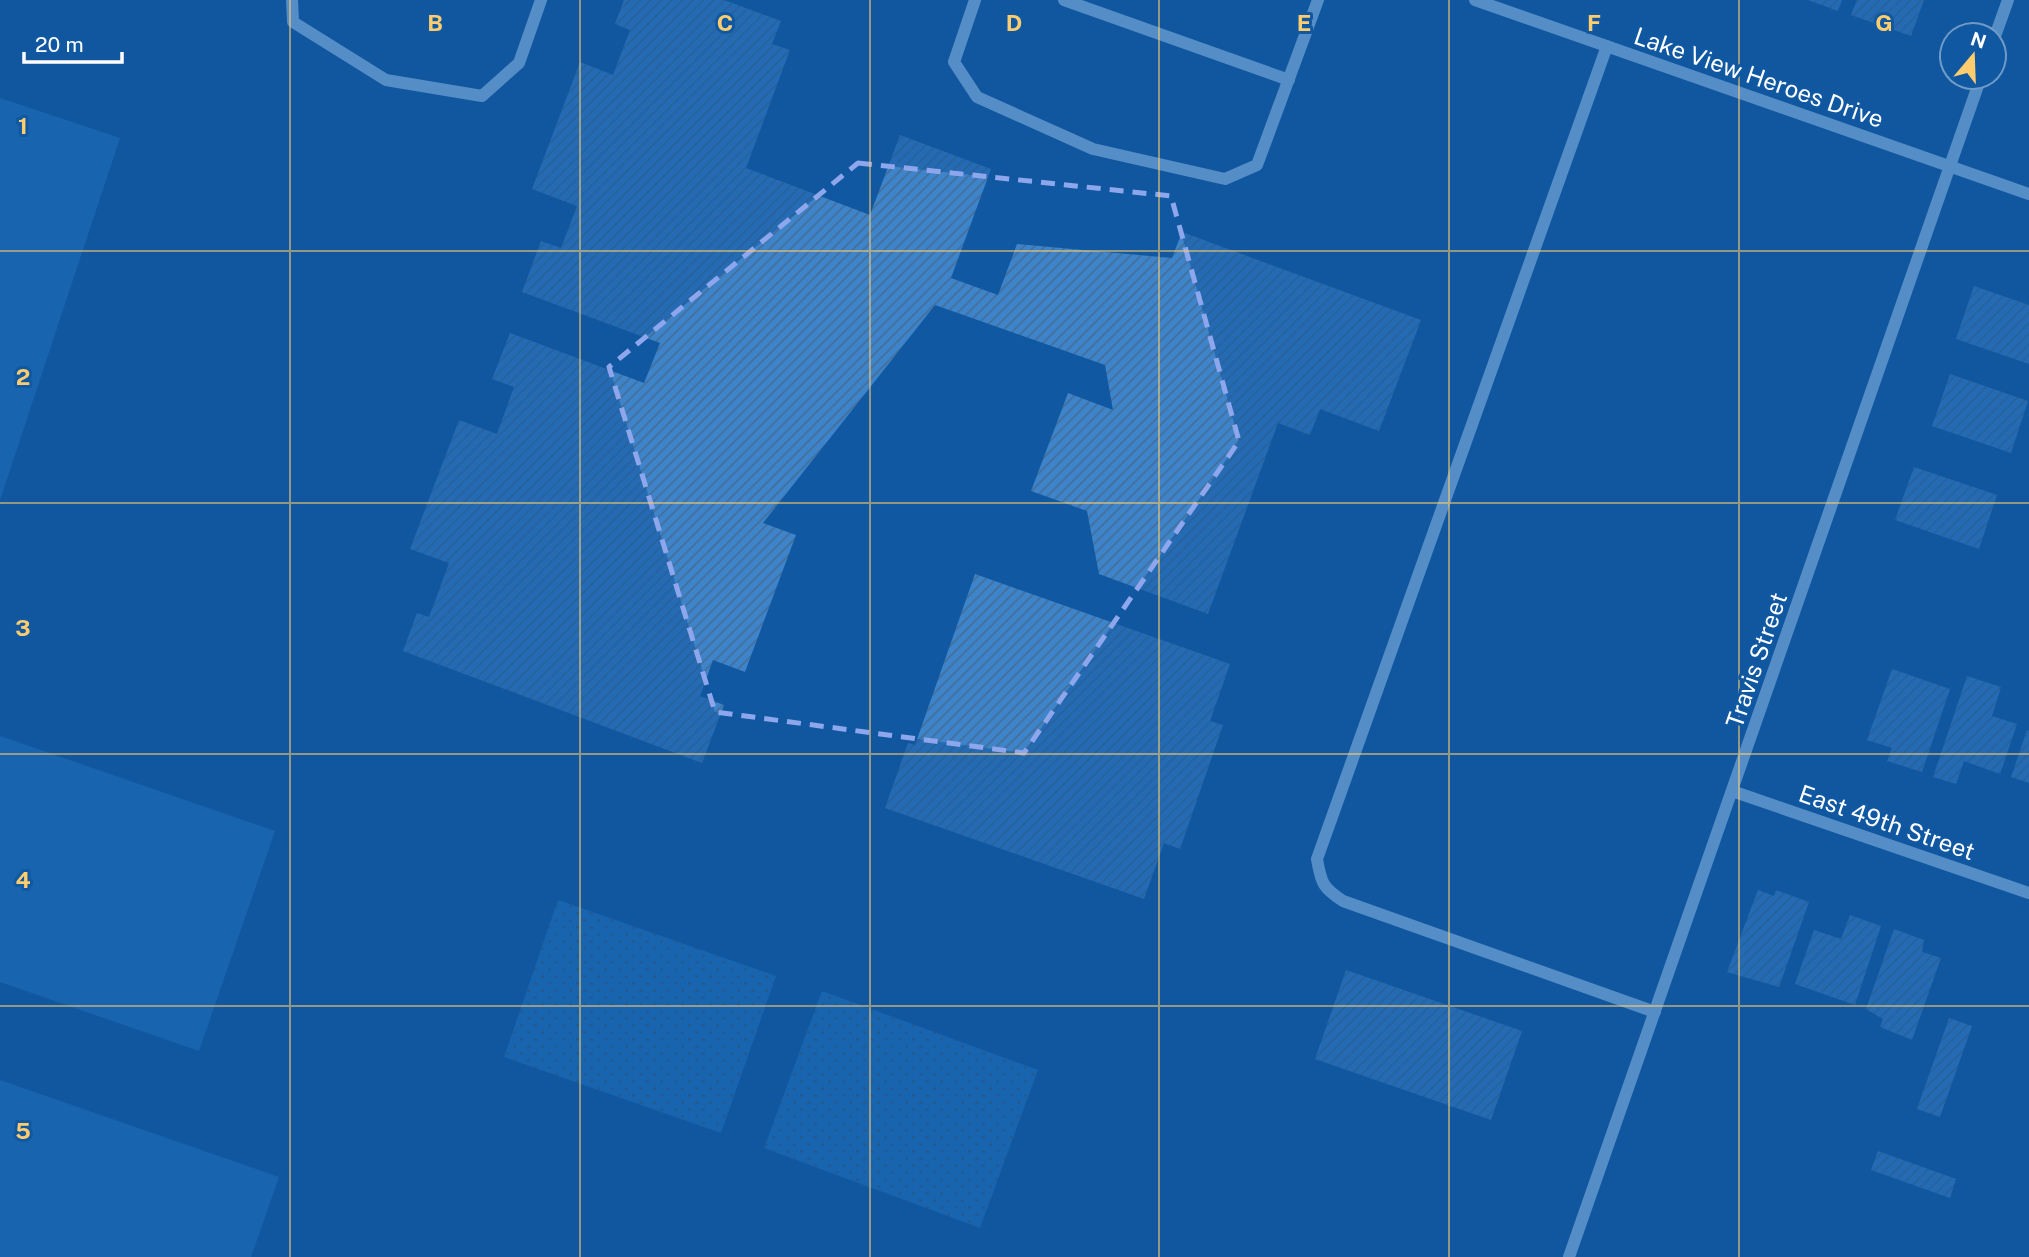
<svg xmlns="http://www.w3.org/2000/svg" width="2029" height="1257" viewBox="0 0 2029 1257" font-family="'Public Sans',sans-serif">
  <defs>
    <pattern id="park-dots" width="8" height="8" patternUnits="userSpaceOnUse" patternTransform="scale(1.75)"><rect width="8" height="8" fill="#2373c0"/><path d="M2 2h.1M6 6h.1" fill="none" stroke="#3a5e80" stroke-width="1.8" stroke-linecap="round"/></pattern>
    <pattern id="building-hatch" width="6" height="6" patternUnits="userSpaceOnUse" patternTransform="scale(1.75)"><rect width="6" height="6" fill="#3e84ca"/><path d="M-1 1l2-2M0 6l6-6M5 7l2-2" fill="none" stroke="#446e98"/></pattern>
  </defs>
  <rect width="100%" height="100%" fill="#1058a1"/>
  <path fill="#2373c0" d="M0 98 120 138 0 500Z
    M0 736 275 831 199 1051 0 982Z
    M0 1080 279 1177 251 1257H0Z"/>
  <path fill="url(#park-dots)" d="M558 900 776 976 721 1133 504 1057Z
    M822 991 1038 1070 980 1228 764 1148Z"/>
  <path fill="url(#building-hatch)" d="M624 0H724L781 21 772 44 790 50 746 168 870 215 900 135 991 169 951 278 998 295 1017 244 1172 258 1182 232 1421 320 1379 431 1320 409 1310 435 1278 423 1208 614 1099 574 1087 511 1031 491 1068 393 1113 410 1105 365 935 305 763 523 796 535 745 672 713 660 700 696 724 705 702 763 403 651 417 613 429 617 449 563 410 549 459 420 497 434 514 387 492 379 510 333 644 383 660 343 522 292 541 241 561 248 577 206 532 189 580 62 613 75 630 30 615 24Z
    M1808 0H1842L1838 11Z
    M1857 0H1924L1911 36 1851 15Z
    M1974 286 2029 305V364L1956 339Z
    M1950 374 2028 401 2011 453 1932 426Z
    M1914 467 1997 495 1979 549 1895 520Z
    M975 574 1230 664 1210 721 1223 725 1180 849 1164 843 1144 899 885 808 908 743 915 745Z
    M1892 669 1950 689 1922 772 1887 761 1892 748 1867 740Z
    M1967 676 2001 687 1992 716 2017 724 2000 774 1964 761 1956 784 1933 777Z
    M2027 730 2029 731V783L2011 777Z
    M1758 890 1774 896 1776 890 1809 902 1779 987 1727 972Z
    M1850 915 1881 926 1855 1005 1795 984 1814 930 1841 939Z
    M1894 929 1924 940 1922 952 1941 958 1912 1040 1880 1027 1883 1019 1866 1009Z
    M1346 970 1522 1031 1491 1120 1315 1059Z
    M1949 1018 1972 1026 1940 1117 1917 1109Z
    M1878 1151 1956 1179 1950 1198 1871 1170Z"/>
  <g fill="none" stroke-linecap="round" stroke-linejoin="round">
    <path stroke="#a9d0f6" stroke-width="12" d="M292 0 293 22 386 80 482 96 519 63 541 0
      M975 0 954 62 977 97 1093 149 1225 179 1257 165 1318 0
      M1064 0 1289 80
      M1475 0 2029 194
      M1994 39 2008 0
      M1607 46 1317 859C1321 883 1323 888 1343 901L1655 1012
      M1732 791 2029 893
      M1569 1257 1981 77"/>
  </g>
  <path d="M0 0H2029V1257H0ZM858 163 1171 196 1239 441 1024 753 715 712 609 367Z" fill="#1058a1" fill-opacity=".55" fill-rule="evenodd"/>
  <path fill="none" stroke="#8ea6ec" stroke-width="5" stroke-dasharray="14 9" stroke-linejoin="round" d="M858 163 1171 196 1239 441 1024 753 715 712 609 367Z"/>
  <path fill="none" stroke="#ffcd6e" stroke-width="2" stroke-opacity="0.55" d="M290 0V1257M580 0V1257M870 0V1257M1159 0V1257M1449 0V1257M1739 0V1257M0 251H2029M0 503H2029M0 754H2029M0 1006H2029"/>
  <g text-anchor="middle" dominant-baseline="central" stroke-width="6" stroke-linejoin="round" paint-order="stroke">
    <g font-size="24" fill="#fff" stroke="#1058a1">
      <text transform="translate(1759 77) rotate(19)">Lake View Heroes Drive</text>
      <text transform="translate(1756 660) rotate(-71)">Travis Street</text>
      <text transform="translate(1887 822) rotate(19)">East 49th Street</text>
    </g>
  </g>
  <g font-size="23" text-anchor="middle" font-weight="bold" fill="#ffcd6e" stroke="#1058a1" stroke-width="6" stroke-linejoin="round" paint-order="stroke">
    <text x="435" y="31">B</text>
    <text x="725" y="31">C</text>
    <text x="1014" y="31">D</text>
    <text x="1304" y="31">E</text>
    <text x="1594" y="31">F</text>
    <text x="1884" y="31">G</text>
    <text x="23" y="134">1</text>
    <text x="23" y="385">2</text>
    <text x="23" y="636">3</text>
    <text x="23" y="888">4</text>
    <text x="23" y="1139">5</text>
  </g>
  <g transform="translate(1973 56) rotate(19)"><circle r="33" fill="#1058a1" stroke="#709bc7" stroke-width="2"/>
  <path d="M0-5L12 26L0 18L-12 26Z" fill="#ffcd6e"/>
  <text y="-10" font-size="19" font-weight="bold" text-anchor="middle" fill="#ffffff">N</text>
  </g>
  <path d="M24 52v10h98v-10" fill="none" stroke="#ffffff" stroke-width="3.5"/>
  <text x="35" y="52" font-size="21" fill="#ffffff" stroke="#1058a1" stroke-width="5" paint-order="stroke">20 m</text>
</svg>
